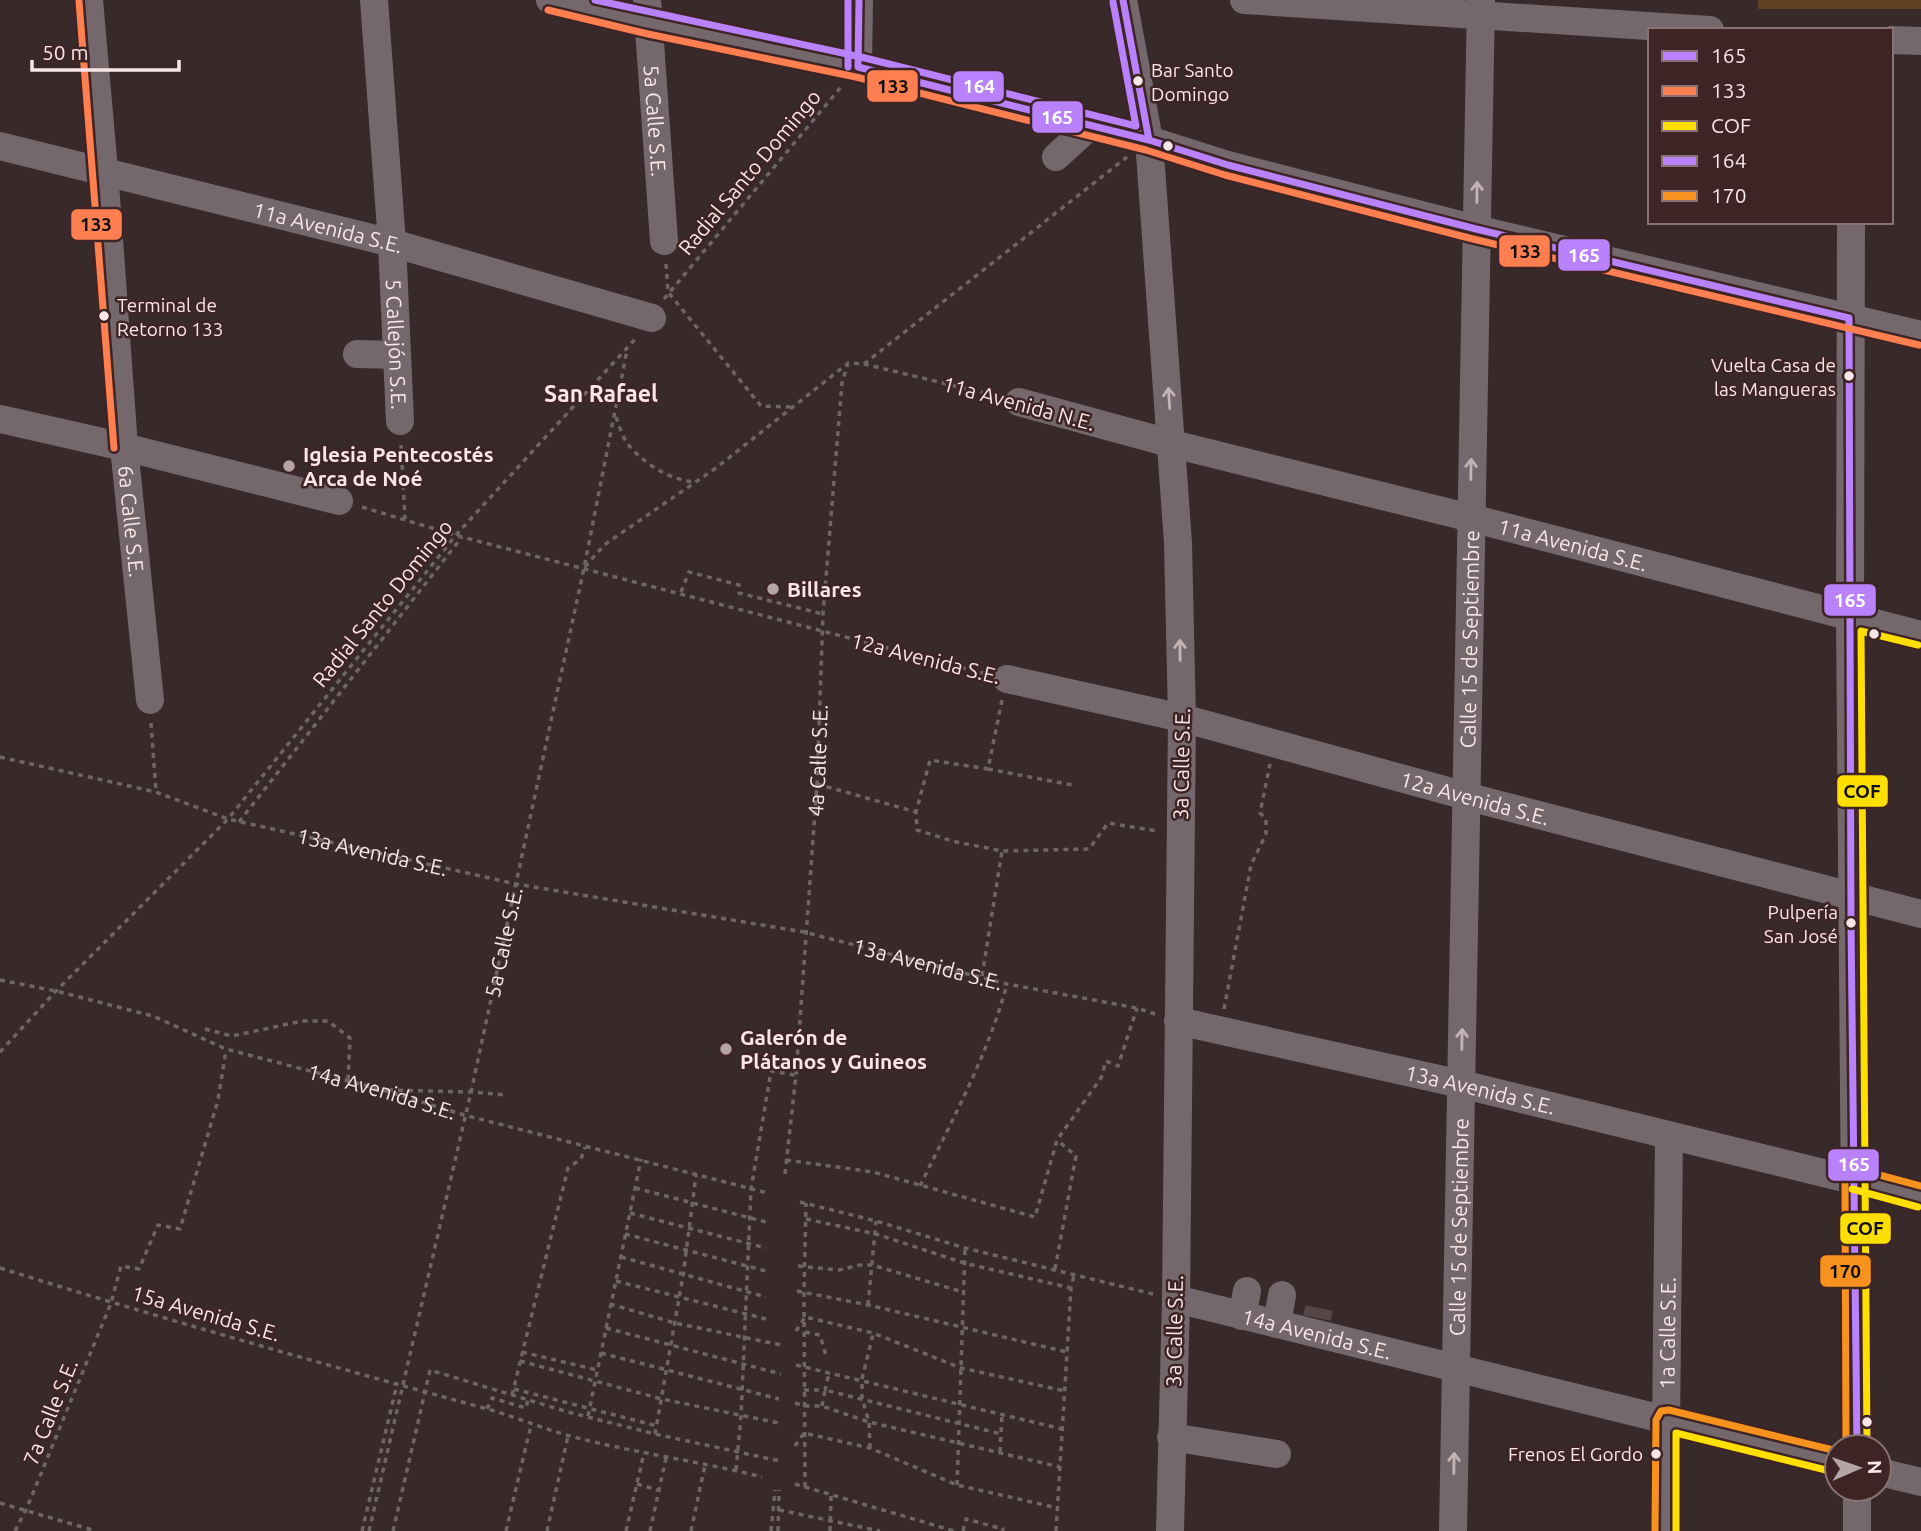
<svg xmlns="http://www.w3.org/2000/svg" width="1921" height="1531" viewBox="0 0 1921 1531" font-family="Ubuntu,sans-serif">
  <rect width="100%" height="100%" fill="#382a2b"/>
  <path fill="#604023" d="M1758 0H1921V9H1758Z"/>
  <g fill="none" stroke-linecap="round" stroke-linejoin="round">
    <path stroke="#554647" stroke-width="28" stroke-dasharray="28 14" stroke-linecap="butt" d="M1317 1318 1319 1308"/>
    <g stroke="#6f6567" stroke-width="3.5" stroke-dasharray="5 5" stroke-linecap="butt">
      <path d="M666 264 668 292 761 406 792 407"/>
      <path d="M664 299 841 87"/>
      <path d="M864 364 1127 157"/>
      <path d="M616 417C619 425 622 436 627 443 644 464 668 479 694 482"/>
      <path d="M401 445 405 519"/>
      <path d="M362 507 462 537 987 674"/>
      <path d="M585 567 604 545 716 468 847 364"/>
      <path d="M681 592 689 572 739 585V593L823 614"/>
      <path d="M1002 700 988 769 930 760 916 812 917 830 952 841 1002 851 1089 849 1108 823 1157 831"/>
      <path d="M151 723 156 792"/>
      <path id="s1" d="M0 757 156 792 228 819 516 884 804 932 1007 984 1137 1008 1155 1014"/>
      <path d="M988 769 1072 785"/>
      <path d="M817 784 916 812"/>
      <path d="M239 822 462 537"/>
      <path d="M982 976 1002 851"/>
      <path id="s2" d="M0 980 56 991 153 1016 226 1049 383 1090 464 1115 768 1193"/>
      <path d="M1224 1009 1251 865 1266 834V819L1260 813 1270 764"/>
      <path d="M205 1029 232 1036 302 1021H328L350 1038 348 1081"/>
      <path d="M0 1052 56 991 228 819 456 535 637 337"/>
      <path d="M388 1090 471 1092 506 1095"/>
      <path d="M786 1160 873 1172 1035 1217 1057 1140 1101 1078 1106 1061 1118 1066 1137 1008"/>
      <path id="s3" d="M785 1174 796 1075 817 784 823 614 842 383 848 363 864 364 997 396"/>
      <path d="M920 1186C952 1120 988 1055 1007 984"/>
      <path d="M635 1188 766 1222"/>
      <path d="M800 1202 876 1221 965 1248 1153 1294"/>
      <path d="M630 1213 766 1248"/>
      <path d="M806 1219 876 1234 964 1263 1071 1288"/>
      <path d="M625 1234 766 1271"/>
      <path d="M621 1257 766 1297"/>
      <path d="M798 1266 839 1270 860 1265H872L963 1292"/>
      <path d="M0 1268C160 1318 322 1364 484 1408 513 1416 541 1428 570 1436 634 1453 699 1461 762 1477"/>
      <path d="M1055 1269 1076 1156 1057 1140"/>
      <path d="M616 1281 766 1319"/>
      <path d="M797 1291 868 1305 1067 1352"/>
      <path d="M610 1304 675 1323 781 1345"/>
      <path d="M868 1305 876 1221"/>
      <path d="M606 1328 781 1374"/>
      <path d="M796 1331 805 1317 873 1333 961 1368 1065 1391"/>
      <path d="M805 1332 820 1335 827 1359"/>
      <path d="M522 1352 597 1370"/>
      <path d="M601 1353 779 1399"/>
      <path d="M520 1361 662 1399 779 1423"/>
      <path d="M796 1365 1062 1429"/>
      <path d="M514 1389 657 1426"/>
      <path d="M804 1390H825L829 1373"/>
      <path d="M512 1395 568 1168 581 1159 585 1147"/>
      <path d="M795 1403 806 1406H822L869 1422 1060 1467"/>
      <path d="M822 1406 825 1390 1001 1434"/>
      <path d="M487 1409 492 1398 526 1408 528 1400"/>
      <path d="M588 1416 641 1159"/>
      <path d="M655 1434 683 1276 696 1175"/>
      <path d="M795 1446 804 1433 870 1448 957 1485 1058 1508"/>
      <path d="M870 1448 869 1422 862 1398V1379L873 1334"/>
      <path d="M1000 1452 1002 1415"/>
      <path d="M736 1470 741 1416 751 1189 771 1071 795 1075"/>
      <path d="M637 1484 658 1490"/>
      <path d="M795 1484 954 1531"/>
      <path d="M957 1485 965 1249"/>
      <path d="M805 1487 804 1292 806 1203"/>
      <path d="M0 1503 96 1531"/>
      <path d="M779 1510 880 1531"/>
      <path d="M15 1531 26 1510 111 1303 121 1266 139 1269 158 1225 180 1229 218 1100 226 1050"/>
      <path d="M362 1531 397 1384"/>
      <path id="s4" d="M369 1531 471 1092 584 568 627 350"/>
      <path d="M393 1531 430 1370 568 1412 655 1434 780 1461"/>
      <path d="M506 1531 531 1425"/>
      <path d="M547 1531 568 1436"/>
      <path d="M626 1531 644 1453"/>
      <path d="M650 1531 666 1458"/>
      <path d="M691 1531 705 1465"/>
      <path d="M771 1531 775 1490"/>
      <path d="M778 1531 779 1490"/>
      <path d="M830 1531 831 1496"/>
      <path d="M963 1531 966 1519 1003 1529 1002 1531"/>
      <path d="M1056 1531 1071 1288 1074 1275"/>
    </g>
    <g stroke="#74686c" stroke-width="28">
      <path id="s5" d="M89 0 104 170 124 447 150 700"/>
      <path id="s6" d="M374 0 392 243 400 421"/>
      <path d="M550 0 650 24 858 67 1149 140 1228 165 1476 229 1921 335"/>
      <path id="s7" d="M647 0 664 241"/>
      <path d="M1123 0 1149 140 1178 543 1182 718 1176 1299 1170 1531"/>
      <path d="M1244 0 1710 30"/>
      <path d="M1891 40 1921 41"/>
      <path d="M858 67 859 0"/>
      <path id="s8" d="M0 146 392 243 652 318"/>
      <path d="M1056 157 1091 125"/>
      <path d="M1851 222 1850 617 1857 1447"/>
      <path d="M357 354 397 355"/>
      <path id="s9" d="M1019 402 1173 444 1471 518 1921 635"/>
      <path d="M0 419 124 447 339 501"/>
      <path id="s10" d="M1007 679 1182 718 1488 802 1921 914"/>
      <path id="s11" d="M1178 1021 1461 1084 1921 1197"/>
      <path id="s12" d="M1176 1299 1837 1462"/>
      <path d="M1242 1316 1247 1291"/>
      <path d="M1277 1324 1282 1295"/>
      <path d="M1171 1437 1277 1454"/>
      <path d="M1879 1472 1921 1482"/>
      <path id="s13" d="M1453 1531 1481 0"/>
      <path id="s14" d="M1665 1531 1669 1136"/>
      <path d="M1857 1531V1489"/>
    </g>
    <g stroke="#3e2425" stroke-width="12">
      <path id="bus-1" d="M859 0 858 67 1149 140 1228 165 1476 229 1849 318
        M1123 0 1149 140
        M1849 318 1851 923 1857 1447"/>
    </g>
    <g stroke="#3e2425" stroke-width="12">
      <path id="bus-2" d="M79 1 114 448
        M548 10 648 34 856 77 1146 150 1225 175 1473 239 1919 345"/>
    </g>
    <g stroke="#3e2425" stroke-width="12">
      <path id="bus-3" d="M1852 1189 1918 1207
        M1867 1447 1861 631 1918 645
        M1676 1531V1433L1834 1472"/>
    </g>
    <g stroke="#3e2425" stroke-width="12">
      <path id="bus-4" d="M595 0 861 57 1136 126 1113 2
        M848 67V0"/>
    </g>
    <g stroke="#3e2425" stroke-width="12">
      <path id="bus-5" d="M1846 1447 1845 1176 1850 1170 1857 1169 1921 1186
        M1655 1531 1656 1420 1661 1411 1669 1410 1837 1451"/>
    </g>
    <use href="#bus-1" stroke="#b982fc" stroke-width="7"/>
    <use href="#bus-2" stroke="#ff7f50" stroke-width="7"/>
    <use href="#bus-3" stroke="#ffdf00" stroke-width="7"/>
    <use href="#bus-4" stroke="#b982fc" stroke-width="7"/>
    <use href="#bus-5" stroke="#f7921f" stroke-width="7"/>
  </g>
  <defs><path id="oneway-shaft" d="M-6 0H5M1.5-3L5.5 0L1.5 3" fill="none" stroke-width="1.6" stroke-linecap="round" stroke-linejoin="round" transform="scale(1.75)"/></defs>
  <g stroke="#c4b4b6">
    <use href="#oneway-shaft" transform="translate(1477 192) rotate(-89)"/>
    <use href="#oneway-shaft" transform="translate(1169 398) rotate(-94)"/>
    <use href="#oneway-shaft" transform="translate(1471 469) rotate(-89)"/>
    <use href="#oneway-shaft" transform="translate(1180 650) rotate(-91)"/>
    <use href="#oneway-shaft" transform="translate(1462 1039) rotate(-89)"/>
    <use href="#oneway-shaft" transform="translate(1454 1463) rotate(-89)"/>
  </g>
  <g fill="#f9e6e7" stroke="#3e2425" stroke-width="2.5">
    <circle cx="1138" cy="81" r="6"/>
    <circle cx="1168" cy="146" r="6"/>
    <circle cx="104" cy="316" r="6"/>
    <circle cx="1849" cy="376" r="6"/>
    <circle cx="1874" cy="634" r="6"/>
    <circle cx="1851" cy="923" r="6"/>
    <circle cx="1867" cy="1422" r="6"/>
    <circle cx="1656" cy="1454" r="6"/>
  </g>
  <g fill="#b5a4a5" stroke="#3e2425" stroke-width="2.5">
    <circle cx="289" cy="466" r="7"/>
    <circle cx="773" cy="589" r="7"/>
    <circle cx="726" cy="1049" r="7"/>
  </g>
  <g text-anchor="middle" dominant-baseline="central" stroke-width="5" stroke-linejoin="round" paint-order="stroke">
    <g font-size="19" fill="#f9e6e7" stroke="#3e2425" text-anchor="end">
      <text x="1151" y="70" text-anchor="start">Bar Santo<tspan x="1151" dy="24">Domingo</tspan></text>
      <text x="117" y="305" text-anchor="start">Terminal de<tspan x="117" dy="24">Retorno 133</tspan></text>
      <text x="1836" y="365">Vuelta Casa de<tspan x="1836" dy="24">las Mangueras</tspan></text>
      <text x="1838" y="912">Pulpería<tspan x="1838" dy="24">San José</tspan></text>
      <text x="1643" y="1454">Frenos El Gordo</text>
    </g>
    <g font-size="21" fill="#f9e6e7" stroke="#3e2425">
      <text stroke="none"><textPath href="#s7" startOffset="121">5a Calle S.E.</textPath></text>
      <text transform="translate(749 172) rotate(-50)">Radial Santo Domingo</text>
      <text stroke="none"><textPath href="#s8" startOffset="338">11a Avenida S.E.</textPath></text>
      <text stroke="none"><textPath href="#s6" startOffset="345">5 Callejón S.E.</textPath></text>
      <text transform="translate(1019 403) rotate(15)">11a Avenida N.E.</text>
      <text stroke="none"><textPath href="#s5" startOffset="523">6a Calle S.E.</textPath></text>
      <text stroke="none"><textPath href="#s9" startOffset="572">11a Avenida S.E.</textPath></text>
      <text transform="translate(382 603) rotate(-51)">Radial Santo Domingo</text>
      <text stroke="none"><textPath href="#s13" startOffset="892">Calle 15 de Septiembre</textPath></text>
      <text transform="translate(926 658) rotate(14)">12a Avenida S.E.</text>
      <text stroke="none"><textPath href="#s3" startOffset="415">4a Calle S.E.</textPath></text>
      <text transform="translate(1181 764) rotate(-89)">3a Calle S.E.</text>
      <text stroke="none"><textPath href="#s10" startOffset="483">12a Avenida S.E.</textPath></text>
      <text stroke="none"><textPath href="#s1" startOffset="385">13a Avenida S.E.</textPath></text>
      <text stroke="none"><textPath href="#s4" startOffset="604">5a Calle S.E.</textPath></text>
      <text stroke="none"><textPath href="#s1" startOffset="952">13a Avenida S.E.</textPath></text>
      <text stroke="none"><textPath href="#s11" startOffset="310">13a Avenida S.E.</textPath></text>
      <text stroke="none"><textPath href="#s2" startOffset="399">14a Avenida S.E.</textPath></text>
      <text stroke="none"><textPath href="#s13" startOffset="304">Calle 15 de Septiembre</textPath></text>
      <text transform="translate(206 1313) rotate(16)">15a Avenida S.E.</text>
      <text transform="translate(1174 1331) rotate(-89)">3a Calle S.E.</text>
      <text stroke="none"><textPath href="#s12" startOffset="145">14a Avenida S.E.</textPath></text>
      <text stroke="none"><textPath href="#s14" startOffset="198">1a Calle S.E.</textPath></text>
      <text transform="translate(50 1412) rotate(-68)">7a Calle S.E.</text>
    </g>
    <g font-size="21" font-weight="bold" fill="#f9e6e7" stroke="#3e2425" text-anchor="start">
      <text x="303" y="454">Iglesia Pentecostés<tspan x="303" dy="24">Arca de Noé</tspan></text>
      <text x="787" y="589">Billares</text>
      <text x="740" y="1037">Galerón de<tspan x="740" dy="24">Plátanos y Guineos</tspan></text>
    </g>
    <g font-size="23" font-weight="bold" fill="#f9e6e7" stroke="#3e2425">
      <text x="601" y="393">San Rafael</text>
    </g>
  </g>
  <g stroke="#3e2425" stroke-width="2.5">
    <rect x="866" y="69" width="53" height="34" rx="7" fill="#ff7f50"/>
    <rect x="952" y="70" width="53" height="33" rx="7" fill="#b982fc"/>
    <rect x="1031" y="100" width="53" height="34" rx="7" fill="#b982fc"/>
    <rect x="70" y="208" width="53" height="33" rx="7" fill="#ff7f50"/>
    <rect x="1498" y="234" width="53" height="34" rx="7" fill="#ff7f50"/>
    <rect x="1557" y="238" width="54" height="34" rx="7" fill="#b982fc"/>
    <rect x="1823" y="583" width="54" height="34" rx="7" fill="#b982fc"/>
    <rect x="1836" y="774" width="53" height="34" rx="7" fill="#ffdf00"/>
    <rect x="1827" y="1148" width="53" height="34" rx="7" fill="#b982fc"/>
    <rect x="1839" y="1212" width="53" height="33" rx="7" fill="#ffdf00"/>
    <rect x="1819" y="1254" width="53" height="34" rx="7" fill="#f7921f"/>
  </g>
  <g font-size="19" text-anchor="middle" font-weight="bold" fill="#fff">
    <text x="979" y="93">164</text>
    <text x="1057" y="124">165</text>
    <text x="1584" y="262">165</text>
    <text x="1850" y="607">165</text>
    <text x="1854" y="1171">165</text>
  </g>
  <g font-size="19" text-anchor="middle" font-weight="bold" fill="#111">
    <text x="893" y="93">133</text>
    <text x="96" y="231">133</text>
    <text x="1525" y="258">133</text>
    <text x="1862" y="798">COF</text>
    <text x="1865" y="1235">COF</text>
    <text x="1845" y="1278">170</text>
  </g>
  <rect x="1648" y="28" width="245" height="196" fill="#3e2425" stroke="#897273" stroke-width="2"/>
  <rect x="1662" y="51" width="35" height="10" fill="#b982fc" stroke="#897273" stroke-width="2"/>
  <text x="1711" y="63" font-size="21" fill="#f9e6e7">165</text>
  <rect x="1662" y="86" width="35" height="10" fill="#ff7f50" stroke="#897273" stroke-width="2"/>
  <text x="1711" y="98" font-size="21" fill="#f9e6e7">133</text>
  <rect x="1662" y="121" width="35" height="10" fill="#ffdf00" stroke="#897273" stroke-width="2"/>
  <text x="1711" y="133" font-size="21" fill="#f9e6e7">COF</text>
  <rect x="1662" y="156" width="35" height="10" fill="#b982fc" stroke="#897273" stroke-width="2"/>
  <text x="1711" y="168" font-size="21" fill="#f9e6e7">164</text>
  <rect x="1662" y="191" width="35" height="10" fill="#f7921f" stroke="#897273" stroke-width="2"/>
  <text x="1711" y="203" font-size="21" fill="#f9e6e7">170</text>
  <g transform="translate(1858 1468) rotate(88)"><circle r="33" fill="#3e2425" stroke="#897273" stroke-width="2"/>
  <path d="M0-5L12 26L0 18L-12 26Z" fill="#b5a4a5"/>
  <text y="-10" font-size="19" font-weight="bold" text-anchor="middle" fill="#f9e6e7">N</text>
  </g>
  <path d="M32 60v10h147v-10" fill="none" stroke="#f9e6e7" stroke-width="3.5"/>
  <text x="42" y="60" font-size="21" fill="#f9e6e7" stroke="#3e2425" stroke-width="5" paint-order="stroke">50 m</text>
</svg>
